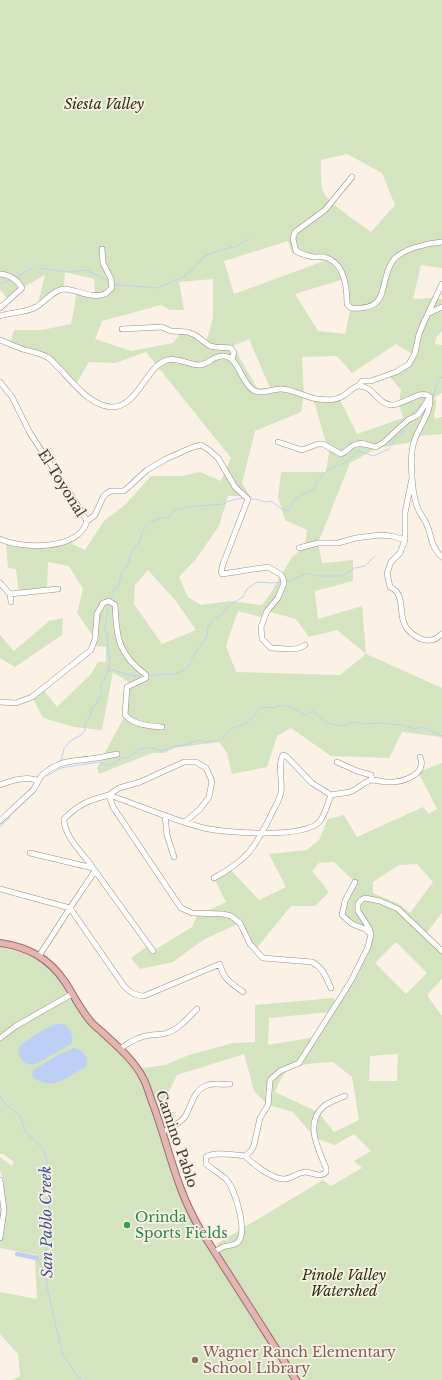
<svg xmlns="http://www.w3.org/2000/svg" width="442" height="1380" viewBox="0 0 442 1380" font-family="'Libre Baskerville',serif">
  <rect width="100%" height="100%" fill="#fbf2e5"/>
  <path fill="#d4e4be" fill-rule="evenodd" d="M0 0H442V268L421 265 413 299 429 298 442 299V331L436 338 435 344 442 345V393L435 397C437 403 436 408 434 414L435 419 442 417V434L417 436 413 442 377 448 350 463 318 543 322 563 353 560V581L315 591 318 619 362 606 366 654 442 688V740L441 737 402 732 389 758 331 756 291 728 277 736 267 767 232 774 227 753 219 742 174 748 164 753H152L99 774 97 768 125 715 126 693 131 684 113 672 102 730 74 727 43 718 32 697 43 689 57 707 91 674 98 662H106V647L93 646 95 639 77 613 83 589 69 566 48 562 47 590 19 593 16 569 8 568 6 541 21 545 69 541 74 545 85 550 104 521 126 504 151 476H181L200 472 221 481 231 458 146 352 115 363 89 362 75 386 50 359 10 345 14 330H42L71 324 77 292 95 295 94 279 65 272 64 289 37 307 45 275 22 288 9 300 0 290ZM347 154 382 173 395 205 371 232C361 224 327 203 323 191 320 182 321 170 321 160ZM288 241 292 253 299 256 324 261 234 294 224 261ZM213 279V318L206 342 195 334H180L173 343 131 351 95 339 102 321 161 305 170 310H184L179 282ZM344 279 347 304 350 311 345 334 318 331 295 294ZM249 339 270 388H257L233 346ZM396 344 414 355 409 364 388 375 401 390 399 404 403 418 357 434 339 398H313L329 453 326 472H281L278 497 285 520 307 530 305 546 292 557 270 594 262 605 230 601 201 605 188 597 179 577 196 559 219 526 228 496H250L242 483 255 431 301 412 304 395 302 357 337 356 352 373ZM148 570 175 600 196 630 162 644 134 604 135 585ZM238 611 265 618 267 611 296 619 309 637 337 630 366 654 340 675 236 672 226 646Z
    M63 618 62 635 15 667 0 658V635L14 651 49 621Z
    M442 763V913L425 935 442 951V979L427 995 442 1016V1380H12L20 1376 18 1354 0 1334V1292L37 1299 35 1261 37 1255 0 1248V1177L4 1181 0 1171V1157L12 1166 14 1162 3 1154H0V947L27 954 38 959 47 966 72 994 82 1011 137 1069 165 1065 189 1055 233 1043 255 1042V1005L333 998 336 1003 368 947 370 934 352 924 342 915 355 882 334 862 319 863 312 871 329 892 315 906H291L256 949 240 923 203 940 173 962 140 969 131 958 149 945 153 951 192 927 198 913H203L226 902 214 878 230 869 259 900 286 887 269 854 307 850 319 840 328 819 344 815 357 837 423 807 429 814 437 809 418 772ZM417 864 433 882 410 913 399 904 373 893V882L399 865ZM396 942 427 973 406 994 375 963ZM331 1012 315 1037 268 1045 269 1018ZM244 1054 254 1091 268 1105 293 1112 315 1138 335 1145 354 1134 371 1151 354 1161 362 1168 331 1186 323 1180 218 1243 215 1251 187 1205 157 1116 177 1075ZM398 1054 397 1081H369L370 1056ZM333 1062 352 1077 359 1120 334 1132 318 1112 275 1092C278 1085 281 1077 286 1072 296 1063 320 1063 333 1062Z"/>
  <path fill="#bbcff7" d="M56 1024C58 1024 62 1024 63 1024 70 1027 75 1038 71 1044L36 1064C31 1065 26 1065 22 1060 20 1057 18 1052 19 1048 22 1041 49 1027 56 1024Z
    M74 1048C83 1049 91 1060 85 1067 75 1073 65 1080 54 1083 47 1085 25 1079 35 1069L58 1055Z"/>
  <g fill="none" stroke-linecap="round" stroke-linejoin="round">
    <path stroke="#bbcff7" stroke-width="1" d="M39 268 68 272 87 270 108 281
      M17 277 32 268
      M0 284 12 279
      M115 284 119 285 157 288 183 277 194 268 203 257 214 252 237 246 248 239
      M432 398C437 391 434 381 442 377
      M413 413 424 402
      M251 497 253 500 255 499 266 502 271 501C278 505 281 512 289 510L295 499 312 490 316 487 317 482 328 469 345 463 357 452 359 451 373 456 389 449 394 440 401 435 407 427
      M285 581H290L308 573 317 576H343L355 568 365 566 375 556
      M113 596V591L119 586 121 573 128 565 130 556 133 550 140 541 143 530 151 522 160 518 169 517 176 509H184L186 507 224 504 226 502 242 498
      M108 671 113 670 129 675 143 676
      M150 676 163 674H174L183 671 189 666 192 658 207 636 208 627 213 619 224 613 228 606 243 597 247 589 257 582 272 583 282 582
      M61 761 64 749 70 741 81 735 85 731V724L90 717 92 707 96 705 98 699 101 697V682L104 680C106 674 109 669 110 663 110 655 106 643 108 637L105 629 108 608
      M47 776 61 768 66 767 100 762 107 766 116 763 120 758 129 757 139 749 151 748 162 751 175 746 186 745 197 740 207 742 220 740 233 728 244 724 252 718 261 707 273 708 281 705 292 707 304 715 313 711 327 723 342 726 352 722 366 724 381 723 402 725 414 729 422 727 442 736
      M0 827 10 817
      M0 1096 6 1104 21 1117 25 1132 37 1142 43 1150 47 1161 45 1187 49 1206V1218L44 1270 50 1301 63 1356 81 1380
      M37 1258 44 1270"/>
    <path stroke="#bbcff7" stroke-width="4.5" d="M17 1254 37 1258"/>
    <g stroke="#978e82" stroke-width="6">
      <path id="minor" d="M352 177 325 210 295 232 293 239 296 251C301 254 308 256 314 257 318 257 323 256 327 258 345 264 347 288 347 304L351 308C391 311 378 285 392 262 400 249 428 243 442 242
        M0 274C10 275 17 279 22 288L0 308
        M429 313 442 307
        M0 316C12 312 25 313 36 307 45 302 54 289 65 289 77 290 93 299 105 294 107 293 110 289 112 288L111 279 103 263 102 249
        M122 329 162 327 171 331 188 332 195 335 210 346 215 347 231 348 234 352 232 360
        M0 340C7 343 15 346 22 349 31 352 43 353 50 359 68 375 86 405 111 407 138 408 145 367 167 360 179 357 188 365 200 365 208 364 214 356 222 356 239 355 241 385 255 391 263 395 273 388 282 389 294 390 305 397 317 399 326 400 335 401 343 396 348 393 353 387 358 386 373 385 378 405 392 405 404 405 422 388 430 397
        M0 382 12 397 30 433 78 506 87 521C79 551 22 549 0 539
        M358 386 362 381H371L396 372 409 364 415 353 419 334 424 322 442 284
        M430 400C430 415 418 428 414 442 409 455 412 493 417 506 419 513 424 518 427 525 432 537 431 548 442 557
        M278 442 302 450 318 444H323L341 454C347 452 349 447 354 445 361 441 369 446 376 447L384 442 408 420 418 415 430 397
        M412 478 405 513V540L400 553 391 562 387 573 390 587C405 593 399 612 404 623 407 632 421 642 431 640 436 640 439 636 442 634
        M87 521 95 515 103 497 107 493 111 491H124L147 470 166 459 193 447 201 445 209 450 218 458 235 487 248 499 223 564 221 572 222 574 268 567 280 574 283 578 284 583 278 598 267 611 261 627 262 639 271 648C282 648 296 652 305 645
        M299 548 318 543H338L356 538 380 535 392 536 405 540
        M0 583 10 594 11 602
        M10 594 58 589
        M0 702 16 703 32 697 91 650 95 639 97 614 103 603 109 601 115 605C117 639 118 654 146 675V678L127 687 125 715C134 725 149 726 162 727
        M337 762 357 771 371 775 372 780
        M0 785C10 781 27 775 38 781
        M165 815 167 835 174 857
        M0 821 33 790C37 785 38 779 43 774 61 760 69 762 89 759 99 758 108 756 117 754
        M185 822 200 809 209 797 212 781 206 768 196 762H184L140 782 119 788 109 795 113 807 181 908 192 913 223 914 231 916 240 923 250 944 263 958 312 962C323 968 326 977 331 988
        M30 853 93 868 153 951
        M93 868C84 854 64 837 64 819 79 804 89 800 109 795 141 806 172 820 204 828 225 833 306 839 320 821 325 814 328 803 331 795
        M214 878C247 860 255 848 271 815 274 808 280 800 281 792 283 781 277 765 283 755L286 756 312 783 331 795C338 793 346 794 352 791 359 788 365 781 372 780 377 780 382 782 387 782 401 783 428 775 420 757
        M0 889 70 908 124 986C130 992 135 996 144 996L220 964C223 979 231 983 243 992
        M371 934 369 928 358 911V904L361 900 365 898 380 901 398 909 442 951
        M39 956 70 908 95 871
        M0 1038 16 1026 72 994
        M120 1049C129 1042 139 1036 151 1035 156 1034 162 1035 167 1033 179 1029 188 1018 197 1009
        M163 1132C169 1128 179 1124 184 1118 192 1107 192 1090 208 1085 215 1083 222 1085 230 1084
        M245 1156C253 1164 273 1180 285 1179 293 1178 298 1172 306 1172 313 1173 321 1178 326 1172V1168C319 1150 304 1124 323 1107 328 1102 338 1099 345 1096
        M0 1180 4 1210 0 1238
        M215 1251C218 1250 221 1248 223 1247 228 1245 234 1246 238 1242 248 1231 235 1189 226 1179 220 1174 212 1169 206 1164V1157C214 1151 235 1155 245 1156L251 1151 254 1145 260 1118 268 1105 270 1080 280 1071 299 1063 351 981 368 947 371 934 365 929 352 924 342 915 345 901 355 882"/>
    </g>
    <g stroke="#9e6966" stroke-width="8">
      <path id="major" d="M0 943C28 947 49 958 65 982 73 994 79 1007 88 1018 91 1023 96 1027 101 1031 116 1045 134 1060 143 1078 148 1087 150 1098 154 1107 169 1148 177 1191 200 1229L296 1380"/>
    </g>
    <use href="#minor" stroke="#fff" stroke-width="5"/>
    <use href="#major" stroke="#e5b5b4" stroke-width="6"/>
  </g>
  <circle fill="#2e9e5b" stroke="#fbf2e5" stroke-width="1.5" cx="127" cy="1225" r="4"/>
  <circle fill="#8d6e63" stroke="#fbf2e5" stroke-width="1.5" cx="195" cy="1360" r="4"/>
  <g text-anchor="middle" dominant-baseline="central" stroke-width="3.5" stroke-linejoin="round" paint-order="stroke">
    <g font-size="14" font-style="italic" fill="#243008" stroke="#fbf2e5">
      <text x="104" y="104">Siesta Valley</text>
      <text x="344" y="1275">Pinole Valley<tspan x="344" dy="16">Watershed</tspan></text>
    </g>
    <g font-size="14" fill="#3b3732" stroke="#fbf2e5">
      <text transform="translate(62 483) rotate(58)">El Toyonal</text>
      <text transform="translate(177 1139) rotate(71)">Camino Pablo</text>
    </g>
    <g font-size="14" fill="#27864d" stroke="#fbf2e5" text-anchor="start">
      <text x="135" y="1217">Orinda<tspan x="135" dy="16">Sports Fields</tspan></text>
    </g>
    <g font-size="14" fill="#785e54" stroke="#fbf2e5" text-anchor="start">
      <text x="203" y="1352">Wagner Ranch Elementary<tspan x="203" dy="16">School Library</tspan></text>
    </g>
    <g font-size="15" font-style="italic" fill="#36518e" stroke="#fbf2e5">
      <text transform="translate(46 1222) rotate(-91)">San Pablo Creek</text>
    </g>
  </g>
</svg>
